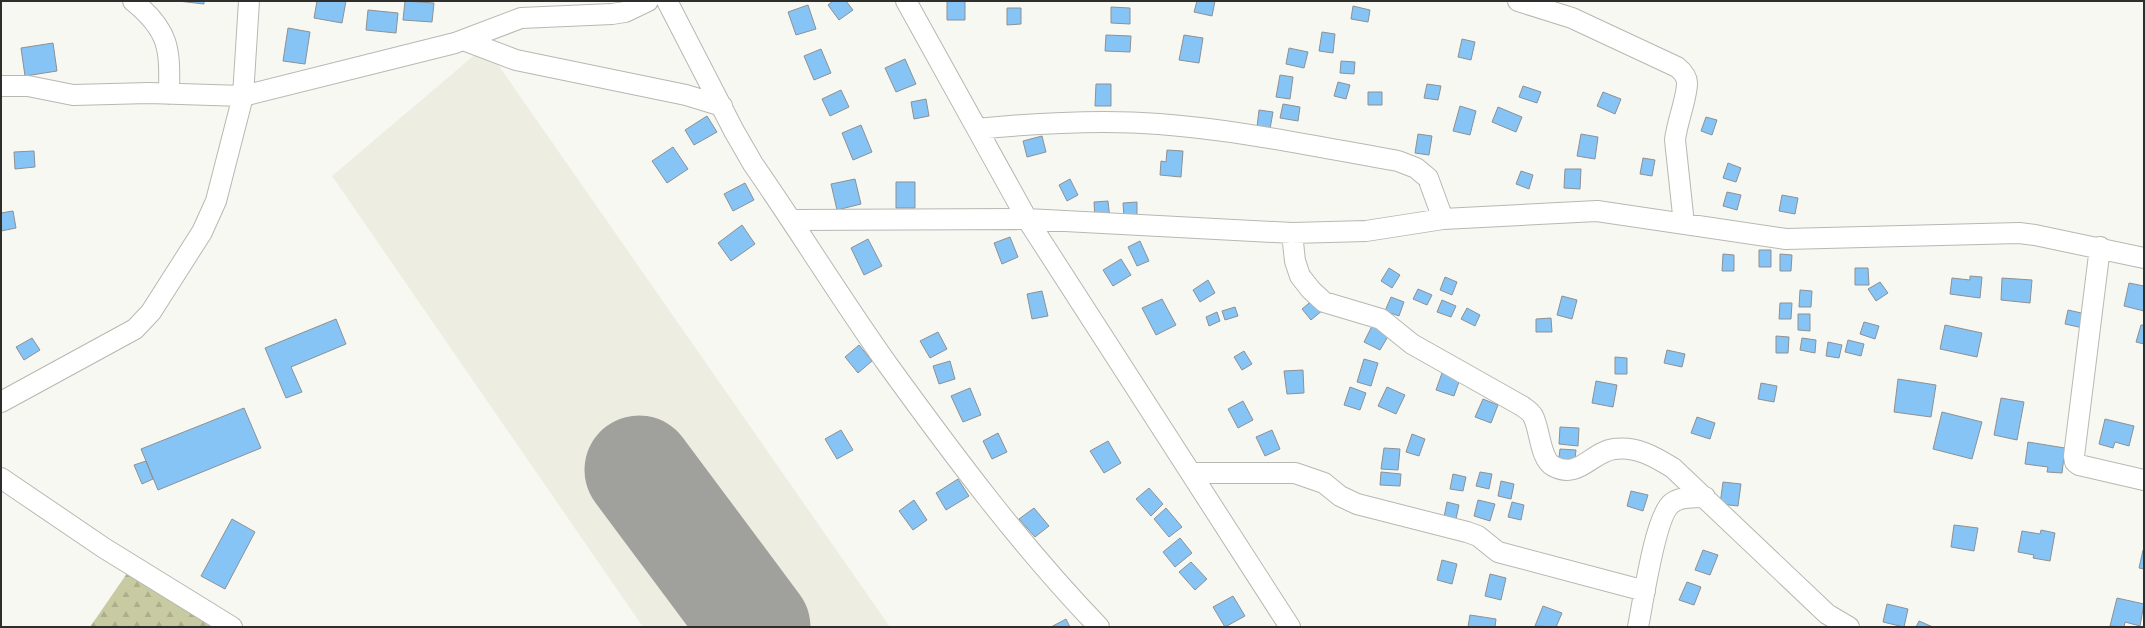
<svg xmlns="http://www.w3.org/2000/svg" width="2145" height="628" viewBox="0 0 2145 628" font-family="'Golos Text',sans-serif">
  <defs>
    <pattern id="forest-firs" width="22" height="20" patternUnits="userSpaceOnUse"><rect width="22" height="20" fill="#c8cba1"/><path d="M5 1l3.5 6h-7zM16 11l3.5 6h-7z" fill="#acaf8b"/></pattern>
  </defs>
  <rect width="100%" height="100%" fill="#f8f8f3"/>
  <path fill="#edeee1" d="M485 46 890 627H643L332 176Z"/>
  <path fill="url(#forest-firs)" d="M130 569 226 627H90Z"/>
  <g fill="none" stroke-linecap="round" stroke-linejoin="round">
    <path stroke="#a0a09c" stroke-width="109" d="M639 470 756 627"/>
  </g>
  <path fill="#85c4f4" stroke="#8d9195" d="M178 1H204V4Z
    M317 1H346L342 23 314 18Z
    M405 1 434 3 432 22 403 20Z
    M833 1H846L853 10 839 20 828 5Z
    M947 1H965V20H947Z
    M1197 1H1215L1212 16 1194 12Z
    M808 5 816 29 796 35 788 12Z
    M1353 6 1370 10 1368 22 1351 19Z
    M1111 7 1130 8V24L1111 23Z
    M1007 8H1021V24L1007 25Z
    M368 10 398 13 396 33 366 30Z
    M288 28 310 32 305 64 283 61Z
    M1322 32 1335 34 1333 53 1319 51Z
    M1106 35 1131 36 1130 52 1105 51Z
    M1184 35 1203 38 1199 63 1179 60Z
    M1462 39 1475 42 1471 60 1458 57Z
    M53 43 57 71 25 76 21 48Z
    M1289 48 1308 52 1304 68 1286 64Z
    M821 49 831 73 814 80 804 56Z
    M905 59 916 84 896 92 885 68Z
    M1341 61 1355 62 1354 74 1340 73Z
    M1280 75 1293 77 1290 99 1276 97Z
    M1338 82 1350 85 1346 99 1334 96Z
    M1096 84H1111V106H1095Z
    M1427 84 1441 86 1438 100 1424 98Z
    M1523 86 1541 92 1537 103 1519 97Z
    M841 90 849 107 830 116 822 99Z
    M1368 92H1382V105H1368Z
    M1603 92 1621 99 1615 114 1597 106Z
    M926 99 929 116 914 119 911 102Z
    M1283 104 1300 107 1298 121 1280 118Z
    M1460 106 1476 111 1470 135 1453 131Z
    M1498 107 1522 117 1516 132 1492 122Z
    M1259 110 1273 112 1270 129 1257 127Z
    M707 116 717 132 694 145 685 130Z
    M1706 117 1717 120 1712 135 1701 131Z
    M861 125 872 152 853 160 842 133Z
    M1418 134 1432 136 1429 155 1415 153Z
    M1581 134 1598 137 1595 159 1577 156Z
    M1042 136 1046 152 1027 157 1023 141Z
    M673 147 688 169 667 183 652 161Z
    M1167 150 1183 151 1181 177 1160 175 1161 161 1166 162Z
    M34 151 35 167 15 169 14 152Z
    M1643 158 1655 160 1652 176 1640 174Z
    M1728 163 1741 168 1736 182 1723 178Z
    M1565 169H1581L1580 189 1564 188Z
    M1521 171 1533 175 1529 189 1516 184Z
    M855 179 861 204 837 210 831 184Z
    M1070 179 1078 195 1067 201 1059 185Z
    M896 182H915V208H896Z
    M745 183 754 200 733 211 724 194Z
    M1727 192 1741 195 1737 210 1723 206Z
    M1782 195 1798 198 1795 214 1779 211Z
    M1108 201 1110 219 1095 220 1094 202Z
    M1137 202V217L1124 218 1123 203Z
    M13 211 16 228 1 231V213Z
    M742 225 755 244 731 261 718 243Z
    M1010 237 1018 257 1002 264 994 243Z
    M868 239 882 266 864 275 851 248Z
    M1140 241 1149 261 1137 266 1128 247Z
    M1759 250H1771V267H1759Z
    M1723 254 1734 255V271H1722Z
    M1780 254 1792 255 1791 271H1780Z
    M1121 259 1131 275 1113 286 1103 270Z
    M1389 268 1400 275 1392 288 1381 281Z
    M1855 268H1868L1869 285H1855Z
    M1970 276 1982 277 1980 298 1950 294 1952 278 1970 280Z
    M1445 277 1457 282 1452 295 1440 290Z
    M2002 278 2032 280 2030 303 2001 300Z
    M1208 280 1215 293 1200 302 1193 290Z
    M1880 282 1888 293 1876 301 1868 289Z
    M2129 283 2144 286V311L2124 306Z
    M1418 289 1432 295 1427 305 1413 299Z
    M1800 290 1812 291 1811 307H1799Z
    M1042 291 1048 316 1032 319 1027 294Z
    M1562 296 1577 300 1572 319 1557 315Z
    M1391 297 1404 302 1399 316 1385 311Z
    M1162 299 1176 325 1156 335 1142 308Z
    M1314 299 1323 310 1311 320 1302 309Z
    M1442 300 1456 306 1451 317 1437 312Z
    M1780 303H1792L1791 319H1779Z
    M1235 307 1238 316 1225 320 1222 311Z
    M1467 308 1480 315 1475 326 1461 319Z
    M2068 310 2086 314 2083 328 2065 324Z
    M1217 312 1220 321 1209 326 1206 317Z
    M1798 314H1810V331L1798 330Z
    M1551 318 1552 332H1536V319Z
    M336 319 346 344 291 367 302 392 286 398 265 348Z
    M1864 322 1879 326 1875 339 1860 334Z
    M1373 324 1390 333 1380 350 1364 342Z
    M1945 325 1982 333 1977 357 1940 349Z
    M2141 325H2144V344L2136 342Z
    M938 332 947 349 930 358 920 341Z
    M1776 336 1789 337 1788 353H1776Z
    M32 338 40 350 24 360 16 347Z
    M1802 338 1816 340 1815 353 1800 350Z
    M1848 340 1864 344 1861 356 1845 352Z
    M1828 342 1842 345 1839 358 1826 356Z
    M859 345 872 361 858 373 845 357Z
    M1667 350 1685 354 1682 367 1664 363Z
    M1244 351 1252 364 1242 370 1234 357Z
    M1615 357 1627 358V374H1615Z
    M1364 359 1378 363 1371 386 1357 382Z
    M950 361 955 379 939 384 933 366Z
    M1303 370 1304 393 1287 394 1284 371Z
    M1442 373 1460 379 1454 396 1436 390Z
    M1898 379 1936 385 1931 417 1894 412Z
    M1596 381 1617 385 1613 407 1592 403Z
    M1761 383 1777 386 1774 402 1758 399Z
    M1350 387 1366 393 1360 410 1344 405Z
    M1387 387 1405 395 1396 414 1378 406Z
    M970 388 981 415 963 422 951 396Z
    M2001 398 2024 402 2017 440 1994 435Z
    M1483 399 1498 405 1491 423 1475 417Z
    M1243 401 1253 420 1238 428 1228 409Z
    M244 408 261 448 158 490 141 449Z
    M1942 412 1982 422 1972 459 1933 449Z
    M1697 417 1715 423 1710 439 1691 433Z
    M2105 419 2134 426 2129 446 2115 442 2113 448 2099 444Z
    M1560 427 1579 428 1578 446 1559 444Z
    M841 430 853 450 837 459 825 439Z
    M1272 430 1280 449 1265 456 1256 437Z
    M998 433 1007 452 992 459 983 441Z
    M1412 434 1425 439 1419 456 1406 452Z
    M1108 441 1121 463 1104 473 1090 451Z
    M2028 442 2065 448 2062 473 2047 472 2048 467 2025 464Z
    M1384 448 1400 449 1398 470 1381 469Z
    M1560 449 1576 450 1574 467 1558 466Z
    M146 461 153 479 142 484 134 465Z
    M1381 472 1401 474 1400 486 1380 485Z
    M1480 472 1492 474 1489 489 1476 486Z
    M1453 474 1466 477 1463 491 1450 489Z
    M958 479 969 496 946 510 936 493Z
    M1501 481 1514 484 1511 499 1498 496Z
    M1723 482 1741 484 1738 506 1720 504Z
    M1149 488 1163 504 1151 516 1136 499Z
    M1631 491 1648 495 1643 511 1627 506Z
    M914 500 927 520 913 530 899 511Z
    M1478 500 1495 504 1490 521 1474 516Z
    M1447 502 1459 505 1456 519 1444 517Z
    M1512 502 1524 505 1521 520 1508 517Z
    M1034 508 1049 526 1035 537 1019 519Z
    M1166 508 1182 527 1169 537 1154 519Z
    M232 519 255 532 225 589 201 576Z
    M1954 525 1978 528 1974 551 1951 547Z
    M2041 530 2055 533 2050 561 2033 558 2034 555 2018 552 2022 531 2040 534Z
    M1180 538 1192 553 1175 567 1163 552Z
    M1703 550 1718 555 1710 575 1695 570Z
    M2143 550H2144V569L2139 568Z
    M1442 560 1457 564 1452 584 1437 580Z
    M1191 562 1207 579 1195 590 1179 572Z
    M1490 574 1506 578 1501 600 1485 596Z
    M1687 582 1701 587 1694 605 1679 600Z
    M1233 596 1245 616 1225 627 1213 607Z
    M2117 598 2144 604 2140 626 2125 622 2124 627 2110 626Z
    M1887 604 1908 609 1904 627 1883 622Z
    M1543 606 1562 613 1556 627 1535 626Z
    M1470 615 1496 619 1495 627H1468Z
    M1066 619 1070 627H1051Z
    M1919 621 1933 627H1916Z"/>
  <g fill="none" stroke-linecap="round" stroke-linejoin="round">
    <g stroke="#b7b8b2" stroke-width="22">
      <path id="minor" d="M133 1C170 31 170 49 169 94
        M667 1 734 131 753 164C799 230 841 299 888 365 954 456 1021 546 1099 627
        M906 1 1027 219 1290 627
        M1518 1 1572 18 1677 67C1682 71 1687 76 1687 83 1687 98 1677 122 1675 140L1684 224
        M463 40 516 60 686 95 722 106
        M1 86H28L73 95 149 93 243 96 455 43 521 18 612 14 625 12 648 1
        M977 129C1037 123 1099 119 1159 124 1239 130 1319 147 1398 161L1416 168 1428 178 1443 219
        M793 220 1027 219 1292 233 1366 231 1443 219 1597 211 1786 239 2019 233 2035 235 2144 258
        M1292 233 1295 261 1300 276 1311 290 1324 302 1381 319 1412 344 1522 406C1526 409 1531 412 1533 416 1540 429 1540 459 1553 466 1579 480 1591 452 1614 449 1637 446 1655 457 1673 468L1827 614 1849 627
        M2100 247 2074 456 2075 462 2079 465 2144 480
        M1 402 135 329 151 312 202 232 216 201 243 96 249 1
        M1191 473H1295L1324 483 1340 496 1357 504 1467 532 1478 536 1498 552 1645 591
        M1 478 104 548 232 627
        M1638 627C1643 603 1655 515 1672 503 1681 496 1694 498 1705 497"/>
    </g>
    <use href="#minor" stroke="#fff" stroke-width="20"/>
  </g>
  <rect width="2145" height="628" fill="none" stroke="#2e2e2c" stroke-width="4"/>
</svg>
